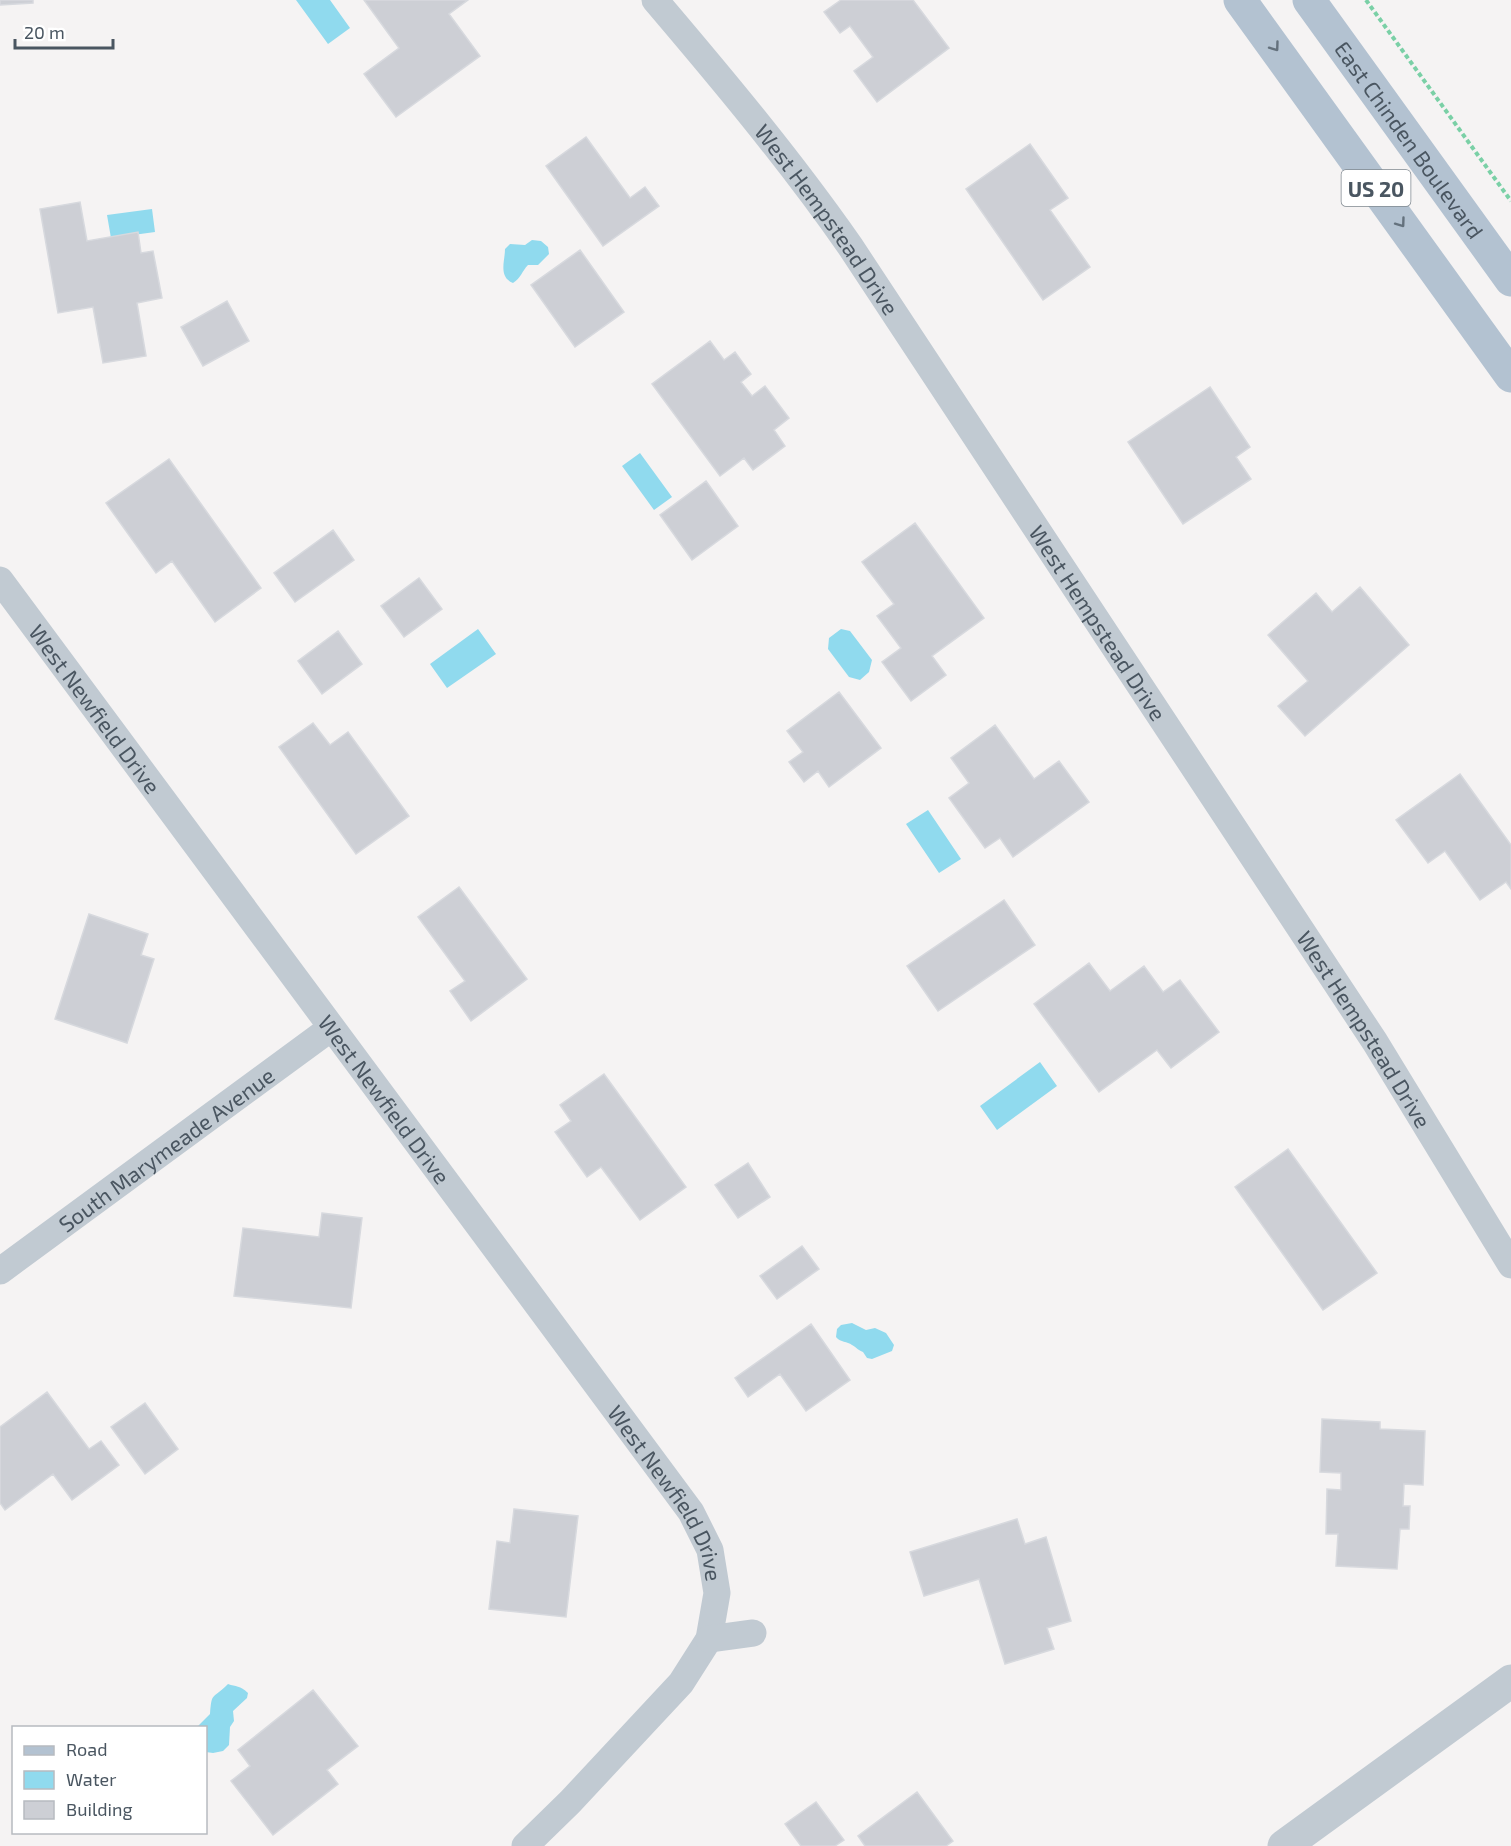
<svg xmlns="http://www.w3.org/2000/svg" width="1511" height="1846" viewBox="0 0 1511 1846" font-family="'Exo 2',sans-serif">
  <rect width="100%" height="100%" fill="#f5f3f3"/>
  <path fill="#90daee" d="M296 0H330L350 28 328 44Z
    M152 209 155 232 111 238 107 215Z
    M532 240 541 241 548 247 549 254 538 265H528C522 271 521 278 513 283 498 277 505 261 505 249L510 244 525 245Z
    M640 453 672 497 654 510 622 466Z
    M478 629 496 654 447 688 430 664Z
    M841 629 850 631 872 660 869 672 860 680 849 677 828 649 829 638Z
    M928 810 961 859 939 873 906 824Z
    M1040 1062 1057 1086 997 1130 980 1106Z
    M852 1323 866 1330 875 1328 886 1333 894 1345 892 1351 872 1359 867 1358 863 1352C858 1350 857 1348 852 1345 847 1341 841 1343 836 1337L837 1329 841 1325Z
    M228 1684C236 1687 240 1685 248 1693L247 1698 233 1711 234 1721 230 1727 229 1745 223 1751 213 1753 206 1752V1728L198 1727V1726L210 1714C212 1691 212 1700 228 1684Z"/>
  <path fill="#cdcfd5" stroke="#d7d9de" stroke-width="1.5" d="M0 0H33V3L0 5Z
    M364 0H468L449 14 480 56 396 117 364 74 399 48Z
    M841 0H913L949 48 877 102 854 71 873 57 850 26 840 33 824 12Z
    M586 137 630 198 645 187 659 206 603 246 546 166Z
    M1030 144 1068 198 1050 210 1090 267 1043 300 966 189Z
    M80 202 87 241 138 232 141 253 153 251 162 298 137 303 146 356 103 363 93 307 58 313 40 209Z
    M580 250 624 312 575 347 531 285Z
    M227 301 249 341 203 366 181 327Z
    M710 341 724 360 735 352 751 374 741 382 752 396 765 386 789 418 774 430 785 446 753 470 744 458 720 476 652 384Z
    M1210 387 1250 447 1236 457 1251 479 1183 524 1128 442Z
    M169 459 261 588 215 622 172 561 156 573 106 503Z
    M706 481 738 526 692 560 660 515Z
    M915 523 984 618 932 656 946 675 911 701 882 662 901 648 877 616 894 604 862 562Z
    M333 530 354 560 295 602 274 573Z
    M419 578 442 609 404 637 381 606Z
    M1360 587 1409 645 1305 736 1278 706 1308 681 1268 635 1316 593 1332 612Z
    M338 631 362 664 322 694 298 661Z
    M839 692 881 748 829 787 818 771 804 782 789 762 803 752 787 731Z
    M313 723 330 745 348 732 409 816 356 854 279 747Z
    M995 725 1034 779 1059 761 1089 802 1013 857 1000 838 985 848 949 798 969 783 951 758Z
    M1460 774 1511 845V889L1506 882 1480 900 1445 851 1428 863 1396 820Z
    M459 887 527 979 471 1021 450 991 465 981 418 917Z
    M1004 900 1035 945 938 1011 907 966Z
    M89 914 148 934 141 955 154 959 127 1043 55 1019Z
    M1089 963 1110 991 1144 966 1163 992 1180 980 1219 1032 1171 1068 1157 1050 1099 1092 1034 1004Z
    M604 1074 686 1187 640 1220 601 1167 587 1177 555 1132 571 1121 560 1105Z
    M1288 1149 1377 1273 1323 1310 1235 1187Z
    M748 1163 770 1197 738 1218 715 1185Z
    M322 1213 362 1218 351 1308 234 1296 243 1228 319 1237Z
    M802 1246 819 1269 777 1299 760 1276Z
    M811 1324 850 1380 806 1411 780 1374 748 1397 735 1378Z
    M47 1392 89 1449 101 1441 119 1465 72 1500 53 1474 5 1510 0 1503V1427Z
    M145 1403 178 1449 145 1474 111 1427Z
    M1322 1419 1380 1422V1429L1425 1431 1423 1485 1404 1484 1403 1506H1410L1409 1529H1400L1397 1569 1336 1566 1338 1534H1326L1327 1489 1341 1490V1473L1320 1472Z
    M514 1509 578 1516 566 1617 489 1609 497 1541 510 1543Z
    M1017 1519 1025 1544 1046 1537 1071 1621 1047 1628 1054 1649 1005 1664 979 1579 924 1596 910 1552Z
    M313 1690 358 1746 327 1770 338 1784 273 1835 231 1781 250 1766 238 1750Z
    M917 1792 953 1841 946 1846H865L858 1836Z
    M816 1802 844 1840 835 1846H801L785 1824Z"/>
  <g fill="none" stroke-linecap="round" stroke-linejoin="round">
    <path stroke="#7ad0a6" stroke-width="4" stroke-dasharray="4.5 3" stroke-linecap="butt" d="M1366 0 1511 201"/>
    <g stroke="#c1cad2" stroke-width="27">
      <path id="s1" d="M655 0C723 80 790 160 850 246L1375 1042 1511 1265"/>
      <path id="s2" d="M0 580 691 1512 710 1550 717 1593 709 1639 681 1683 570 1802 525 1846"/>
      <path id="s3" d="M0 1271 331 1028"/>
      <path d="M709 1639 753 1633"/>
    </g>
    <path stroke="#c1cad2" stroke-width="33" d="M1284 1846 1511 1681"/>
    <g stroke="#b3c2d1" stroke-width="33">
      <path d="M1240 0 1511 376"/>
      <path id="s4" d="M1309 0 1511 280"/>
    </g>
  </g>
  <defs><path id="oneway-chevron" d="M-2-3.5L2.5 0L-2 3.5" fill="none" stroke-width="1.6" stroke-linecap="round" stroke-linejoin="round" transform="scale(1.5)"/></defs>
  <g stroke="#64717d">
    <use href="#oneway-chevron" transform="translate(1275 47) rotate(54)"/>
    <use href="#oneway-chevron" transform="translate(1401 223) rotate(54)"/>
  </g>
  <g text-anchor="middle" dominant-baseline="central" stroke-width="4.5" stroke-linejoin="round" paint-order="stroke">
    <rect fill="#fff" stroke="#808990" stroke-width="1.5" x="1341.5" y="170" width="69" height="36" rx="4.5"/>
    <g font-size="21" font-weight="bold" fill="#4a5661">
      <text x="1376" y="188">US 20</text>
    </g>
    <g font-size="22" fill="#4a5661" stroke="#fff">
      <text stroke="none"><textPath href="#s4" startOffset="172">East Chinden Boulevard</textPath></text>
      <text stroke="none"><textPath href="#s1" startOffset="279">West Hempstead Drive</textPath></text>
      <text stroke="none"><textPath href="#s1" startOffset="765">West Hempstead Drive</textPath></text>
      <text stroke="none"><textPath href="#s2" startOffset="160">West Newfield Drive</textPath></text>
      <text stroke="none"><textPath href="#s1" startOffset="1251">West Hempstead Drive</textPath></text>
      <text stroke="none"><textPath href="#s2" startOffset="646">West Newfield Drive</textPath></text>
      <text stroke="none"><textPath href="#s3" startOffset="206">South Marymeade Avenue</textPath></text>
      <text stroke="none"><textPath href="#s2" startOffset="1132">West Newfield Drive</textPath></text>
    </g>
  </g>
  <rect x="12" y="1726" width="195" height="108" fill="#ffffff" stroke="#b7bbc0" stroke-width="1.5"/>
  <rect x="24" y="1746" width="30" height="9" fill="#b3c2d1" stroke="#b7bbc0" stroke-width="1.5"/>
  <text x="66" y="1756" font-size="18" fill="#4a5661">Road</text>
  <rect x="24" y="1771" width="30" height="18" fill="#90daee" stroke="#b7bbc0" stroke-width="1.5"/>
  <text x="66" y="1786" font-size="18" fill="#4a5661">Water</text>
  <rect x="24" y="1801" width="30" height="18" fill="#cdcfd5" stroke="#b7bbc0" stroke-width="1.5"/>
  <text x="66" y="1816" font-size="18" fill="#4a5661">Building</text>
  <path d="M15 39v9h98v-9" fill="none" stroke="#4a5661" stroke-width="3"/>
  <text x="24" y="39" font-size="18" fill="#4a5661" stroke="#ffffff" stroke-width="4.5" paint-order="stroke">20 m</text>
</svg>
